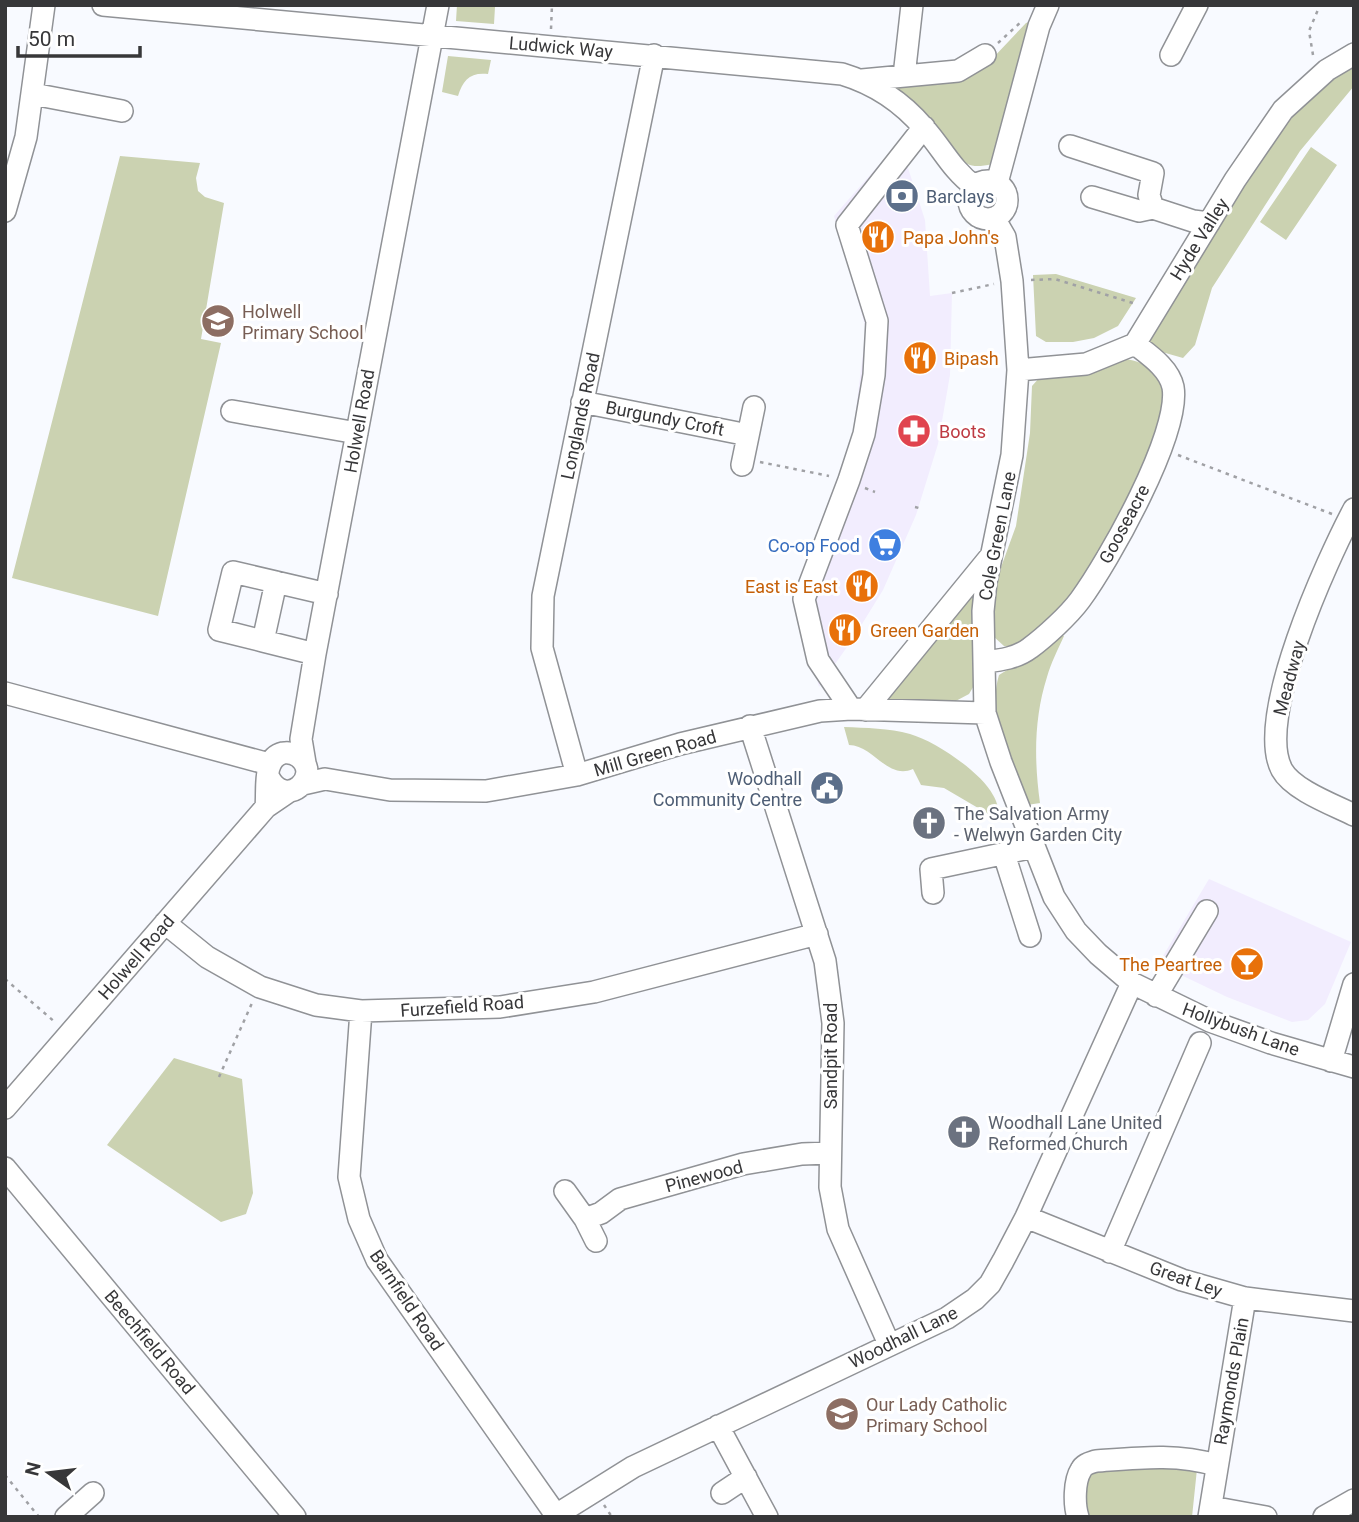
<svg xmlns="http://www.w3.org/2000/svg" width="1359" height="1522" viewBox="0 0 1359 1522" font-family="Roboto,sans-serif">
  <rect width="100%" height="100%" fill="#f8faff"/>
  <path fill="#f2edfe" d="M892 150 907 165 925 220 930 296 952 293 950 375 938 444 916 515 883 590 854 637 819 687 795 599 852 442 866 329 834 216Z
    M1209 879 1351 942 1325 1004 1308 1020 1292 1022 1227 997 1179 974 1160 961Z"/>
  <path fill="#cbd2b1" d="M457 5 495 7 494 24 456 21Z
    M1029 22 1032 24 992 164C975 168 968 167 955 155L893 87 991 60 1026 23Z
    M448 56 491 60 488 74C470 72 463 80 458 96L442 92Z
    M1354 61V86L1300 151 1212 288 1195 345 1183 358 1162 352 1143 341 1288 114Z
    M1311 147 1337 165 1286 240 1260 222Z
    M120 156 200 163 196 178 198 191 205 197 224 203 201 339 221 343 158 616 12 578Z
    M1056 274 1136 298 1118 326 1094 338 1073 342H1046L1036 336 1033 275Z
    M1126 359C1145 362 1163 373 1166 395 1172 436 1117 523 1095 559 1087 574 1079 592 1068 605 1058 619 1028 637 1014 648L1004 646 993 636 996 581 1016 526 1030 433 1032 386 1040 377Z
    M976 581 973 621 975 684 969 694 952 703 879 702Z
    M1057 632 1064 636C1058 649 1051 663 1047 677 1034 718 1034 760 1040 803L1027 805C1011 766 986 718 999 675L1033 654Z
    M844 727C866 728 889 728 910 734 935 741 981 772 993 795 998 803 999 813 1002 822L944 788 921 785 913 769C887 780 873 745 849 745Z
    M174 1058 242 1079 253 1193 246 1214 221 1222 107 1145Z
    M1181 1461 1197 1469 1192 1517H1080L1086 1472Z"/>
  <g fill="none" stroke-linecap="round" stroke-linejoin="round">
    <g stroke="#909296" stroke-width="24">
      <path id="minor" d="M103 5 842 74C875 84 902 102 924 128 942 148 952 170 974 186
        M1171 55 1197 5
        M904 76 912 5
        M862 80 958 71 985 55
        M33 94 122 111
        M1070 146 1153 173 1149 195 1153 208 1193 221 1209 223
        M969 200a19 19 0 1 1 38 0a19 19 0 1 1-38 0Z
        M997 183 1039 26 1048 5
        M1092 197 1139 211 1153 208
        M5 211 26 137 44 5
        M994 218 1005 237 1012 281 1018 370 1012 455 986 582 983 611 985 713 1001 762 1054 897 1076 931 1098 954 1132 983 1210 1021 1271 1043 1354 1067
        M1018 370 1086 364 1135 344 1235 180 1283 110 1327 70 1354 54
        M582 402 748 435
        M232 411 357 433
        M742 465 754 407
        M1354 509C1327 560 1254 719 1282 770 1293 790 1334 805 1354 815
        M276 582 263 641 219 630 233 572 327 594
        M263 641 315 654
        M985 662C1001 660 1017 658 1030 648 1045 637 1069 615 1080 600 1108 562 1181 433 1173 387 1169 368 1149 355 1135 344
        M5 693 269 764
        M851 709 818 660 804 599 849 480 864 434 874 375 877 321 847 225 924 127
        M865 710 990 557
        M750 726 825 961 833 1023 830 1187 838 1229 889 1344
        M305 763 301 739 315 654 438 5
        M577 775 542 648 543 596 654 55
        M303 784 325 779 390 790 486 791 577 775 680 744 820 711 851 709 985 713
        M266 807C268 790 262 758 283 753 289 752 294 753 299 757 323 776 286 810 269 778
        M1004 854 1030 936
        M933 893 931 869 1034 847
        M165 923 207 957 260 987 316 1005 361 1011 500 1007 594 992 817 934
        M1156 996 1207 911
        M361 1011 349 1177 359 1219 377 1260 556 1515
        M1331 1061 1354 984
        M5 1108 266 807 288 792
        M5 1168 295 1517
        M565 1191 585 1219 596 1241
        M1026 1217 1182 1280 1245 1298 1354 1311
        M585 1219 601 1213 620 1199 743 1164 802 1154 829 1153
        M1110 1252 1200 1043
        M718 1426 767 1517
        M722 1493 746 1477
        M1211 1507 1266 1517
        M66 1517 93 1493
        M553 1517 633 1467 947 1318 975 1299 990 1284 1003 1261 1026 1217 1132 983
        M1078 1517C1074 1505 1074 1481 1081 1470 1084 1464 1090 1463 1096 1461 1137 1458 1176 1453 1216 1465
        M1209 1517 1245 1298
        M1324 1517 1354 1500"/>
    </g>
    <path stroke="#a0a1a5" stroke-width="2.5" stroke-dasharray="3.5 5" stroke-linecap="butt" d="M551 29 552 5
      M998 43 1021 22
      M1313 55 1309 31 1320 5
      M1031 280 1055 279 1136 304
      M952 293 994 284
      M1178 455 1332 514
      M760 462 829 476
      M865 488 875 492
      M915 507 919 508
      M5 979 56 1023
      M219 1077 252 1003
      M5 1475 39 1517
      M604 1505 612 1517"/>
    <use href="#minor" stroke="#fff" stroke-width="21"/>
  </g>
  <defs>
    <g id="bank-disc" transform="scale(1.75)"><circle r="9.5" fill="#5c6f8a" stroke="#fff"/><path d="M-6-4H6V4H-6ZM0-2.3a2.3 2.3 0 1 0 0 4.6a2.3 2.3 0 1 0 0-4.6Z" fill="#fff"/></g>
    <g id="restaurant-disc" transform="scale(1.75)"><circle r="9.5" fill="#e8710a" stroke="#fff"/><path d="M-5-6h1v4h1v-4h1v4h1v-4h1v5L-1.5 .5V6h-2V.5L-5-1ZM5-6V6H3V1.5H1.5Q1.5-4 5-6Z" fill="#fff"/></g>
    <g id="school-disc" transform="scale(1.75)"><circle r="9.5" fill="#8d6e63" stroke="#fff"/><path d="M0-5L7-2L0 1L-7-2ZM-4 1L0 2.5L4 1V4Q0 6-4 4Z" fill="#fff"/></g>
    <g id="pharmacy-disc" transform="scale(1.75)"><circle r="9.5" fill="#e0444e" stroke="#fff"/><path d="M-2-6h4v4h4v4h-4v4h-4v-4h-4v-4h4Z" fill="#fff"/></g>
    <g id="supermarket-disc" transform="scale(1.75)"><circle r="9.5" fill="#3f7fe0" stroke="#fff"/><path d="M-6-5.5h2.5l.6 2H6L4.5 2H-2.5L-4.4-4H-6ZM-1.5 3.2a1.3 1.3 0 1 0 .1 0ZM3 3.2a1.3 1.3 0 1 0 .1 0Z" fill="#fff"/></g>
    <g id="civic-disc" transform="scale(1.75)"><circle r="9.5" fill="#5c6f8a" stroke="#fff"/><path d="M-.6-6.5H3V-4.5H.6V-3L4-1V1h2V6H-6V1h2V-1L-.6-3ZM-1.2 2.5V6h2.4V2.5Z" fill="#fff"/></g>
    <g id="church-disc" transform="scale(1.75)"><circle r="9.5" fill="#6b7280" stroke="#fff"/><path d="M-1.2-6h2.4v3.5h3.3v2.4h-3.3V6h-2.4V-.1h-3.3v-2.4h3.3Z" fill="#fff"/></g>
    <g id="bar-disc" transform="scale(1.75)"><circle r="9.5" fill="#e8710a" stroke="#fff"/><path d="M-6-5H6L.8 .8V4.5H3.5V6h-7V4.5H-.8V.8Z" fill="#fff"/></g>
  </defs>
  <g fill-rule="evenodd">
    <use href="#bank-disc" x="902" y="196"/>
    <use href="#restaurant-disc" x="878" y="237"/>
    <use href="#school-disc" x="218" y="321"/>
    <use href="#restaurant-disc" x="920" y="358"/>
    <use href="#pharmacy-disc" x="914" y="431"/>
    <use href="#supermarket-disc" x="885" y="545"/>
    <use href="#restaurant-disc" x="862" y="586"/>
    <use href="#restaurant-disc" x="845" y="630"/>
    <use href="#civic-disc" x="827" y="788"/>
    <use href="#church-disc" x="929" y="823"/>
    <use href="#bar-disc" x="1247" y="964"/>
    <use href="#church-disc" x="964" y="1132"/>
    <use href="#school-disc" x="842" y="1414"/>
  </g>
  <g text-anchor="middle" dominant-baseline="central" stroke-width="6" stroke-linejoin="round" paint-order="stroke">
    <g font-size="18" fill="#373739" stroke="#fff">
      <text transform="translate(561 47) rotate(5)">Ludwick Way</text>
      <text transform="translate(1199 239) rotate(-58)">Hyde Valley</text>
      <text transform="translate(580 416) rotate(-78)">Longlands Road</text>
      <text transform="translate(665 418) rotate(11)">Burgundy Croft</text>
      <text transform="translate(359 421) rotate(-80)">Holwell Road</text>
      <text transform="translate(1124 524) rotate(-62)">Gooseacre</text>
      <text transform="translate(997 536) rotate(-79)">Cole Green Lane</text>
      <text transform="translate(1289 678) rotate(-75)">Meadway</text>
      <text transform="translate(655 753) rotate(-16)">Mill Green Road</text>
      <text transform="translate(136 957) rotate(-49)">Holwell Road</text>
      <text transform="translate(462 1006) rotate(-4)">Furzefield Road</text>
      <text transform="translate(1241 1029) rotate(20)">Hollybush Lane</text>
      <text transform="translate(830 1056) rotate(-90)">Sandpit Road</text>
      <text transform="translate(704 1176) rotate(-15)">Pinewood</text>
      <text transform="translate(1186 1279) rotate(19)">Great Ley</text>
      <text transform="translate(407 1300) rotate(56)">Barnfield Road</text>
      <text transform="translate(903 1337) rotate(-26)">Woodhall Lane</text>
      <text transform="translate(150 1342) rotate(50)">Beechfield Road</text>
      <text transform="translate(1231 1381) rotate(-80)">Raymonds Plain</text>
    </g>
    <g font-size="18" fill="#4e5e75" stroke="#fff" text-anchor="start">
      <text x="926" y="196">Barclays</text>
      <text x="802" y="778" text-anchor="end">Woodhall<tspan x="802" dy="21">Community Centre</tspan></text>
    </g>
    <g font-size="18" fill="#c56008" stroke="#fff" text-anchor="start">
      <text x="903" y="237">Papa John's</text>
      <text x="944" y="358">Bipash</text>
      <text x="838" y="586" text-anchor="end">East is East</text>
      <text x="870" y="630">Green Garden</text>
      <text x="1222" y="964" text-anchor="end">The Peartree</text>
    </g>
    <g font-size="18" fill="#785e54" stroke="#fff" text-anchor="start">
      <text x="242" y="311">Holwell<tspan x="242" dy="21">Primary School</tspan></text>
      <text x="866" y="1404">Our Lady Catholic<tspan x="866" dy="21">Primary School</tspan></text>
    </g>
    <g font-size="18" fill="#be3a42" stroke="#fff" text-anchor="start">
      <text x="939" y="431">Boots</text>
    </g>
    <g font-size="18" fill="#366cbe" stroke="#fff" text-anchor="end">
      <text x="860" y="545">Co-op Food</text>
    </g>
    <g font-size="18" fill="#5b616d" stroke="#fff" text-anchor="start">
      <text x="954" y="813">The Salvation Army<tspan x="954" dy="21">- Welwyn Garden City</tspan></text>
      <text x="988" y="1122">Woodhall Lane United<tspan x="988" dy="21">Reformed Church</tspan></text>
    </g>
  </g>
  <rect width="1359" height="1522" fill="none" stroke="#373739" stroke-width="14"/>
  <g transform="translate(49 1473) rotate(284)" stroke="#ffffff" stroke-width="5" paint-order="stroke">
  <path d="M0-5L12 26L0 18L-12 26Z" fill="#373739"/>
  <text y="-10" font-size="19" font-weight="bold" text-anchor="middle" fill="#373739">N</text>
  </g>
  <path d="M18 46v10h122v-10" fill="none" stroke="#373739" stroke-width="3.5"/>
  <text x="28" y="46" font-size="21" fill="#373739" stroke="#ffffff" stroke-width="5" paint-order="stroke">50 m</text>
</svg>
